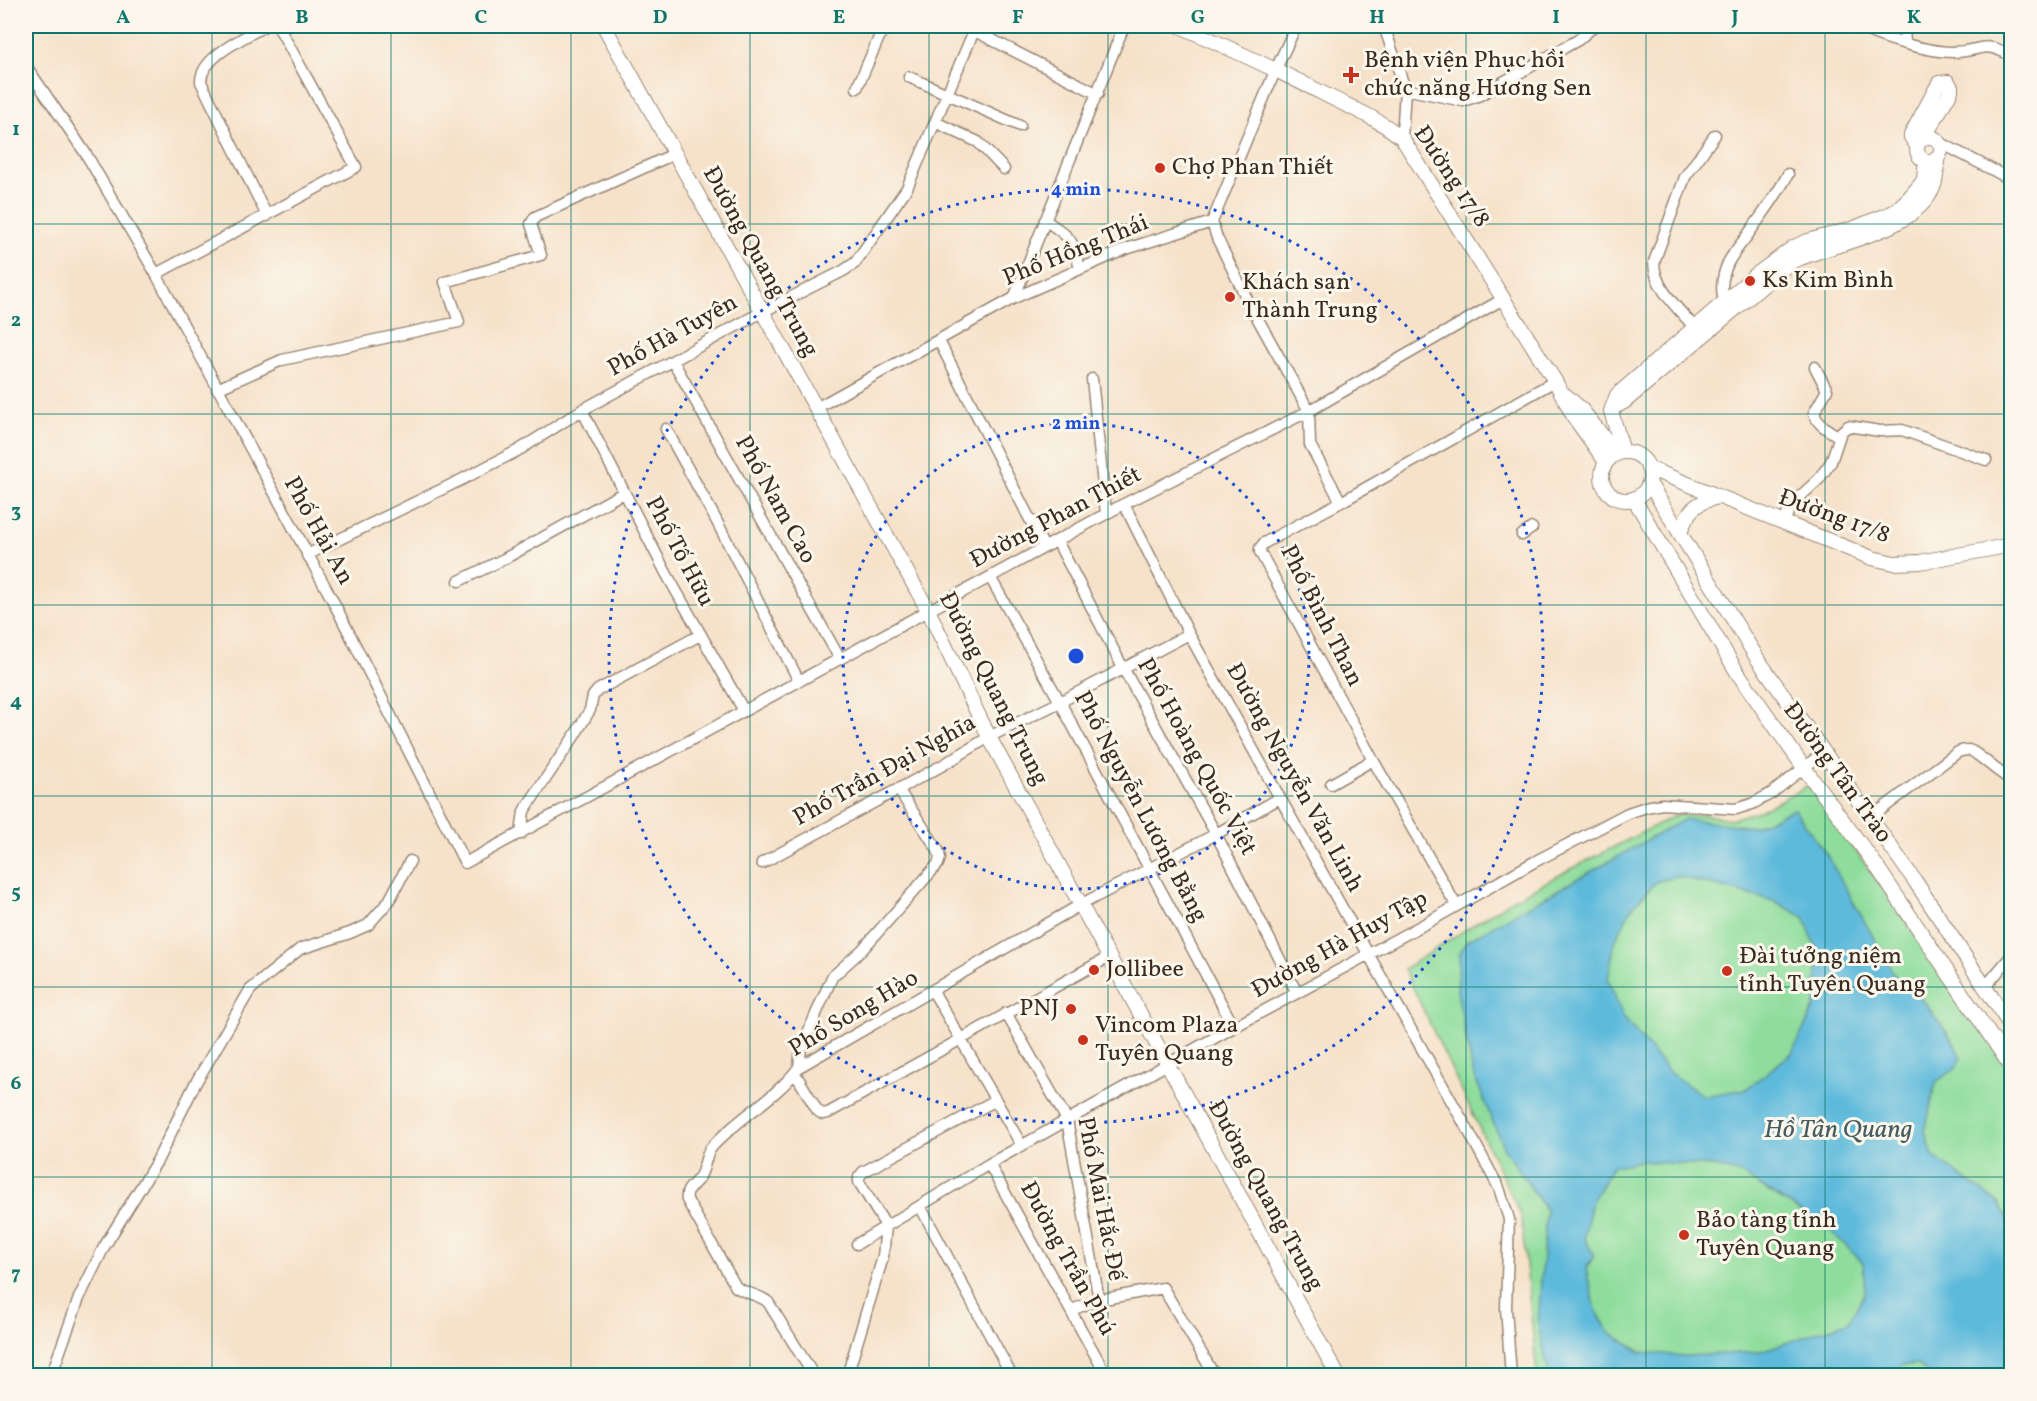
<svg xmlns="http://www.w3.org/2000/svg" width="2037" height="1401" viewBox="0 0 2037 1401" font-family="Vollkorn,serif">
  <rect width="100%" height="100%" fill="#fbf7ec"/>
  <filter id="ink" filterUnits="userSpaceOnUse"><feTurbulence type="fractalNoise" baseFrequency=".0167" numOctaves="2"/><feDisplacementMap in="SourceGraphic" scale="12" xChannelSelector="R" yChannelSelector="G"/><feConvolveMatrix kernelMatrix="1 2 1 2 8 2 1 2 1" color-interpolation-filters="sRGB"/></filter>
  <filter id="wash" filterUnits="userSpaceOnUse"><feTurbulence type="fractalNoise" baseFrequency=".008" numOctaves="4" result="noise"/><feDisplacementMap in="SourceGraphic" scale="24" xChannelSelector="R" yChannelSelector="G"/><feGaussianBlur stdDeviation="1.35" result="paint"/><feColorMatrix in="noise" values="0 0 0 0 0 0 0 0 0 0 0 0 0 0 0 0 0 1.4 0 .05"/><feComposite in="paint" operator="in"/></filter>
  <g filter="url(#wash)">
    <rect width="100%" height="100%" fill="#f6e2ca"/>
    <path fill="#8edd9c" stroke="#64845d" stroke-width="1.5" d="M1809 785 2011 1068V1375H1537L1521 1216 1404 969 1515 898 1676 815H1705L1732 819 1762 810Z"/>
    <path fill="#5dbadb" stroke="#4c727c" stroke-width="1.5" fill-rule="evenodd" d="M1794 809 1828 857 1897 979 1911 984 1954 1042 1961 1059 1954 1070 1936 1082 1925 1132 1933 1156 1999 1203 2011 1225V1375H1927V1373L1917 1365H1902L1897 1376 1549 1375 1538 1324 1546 1210 1503 1147 1473 1073 1457 991 1459 956 1466 941 1685 819 1753 827ZM1677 876 1774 901 1804 917 1818 952 1815 1006 1792 1053 1746 1089 1704 1096 1671 1074 1624 1018 1608 979 1615 941 1631 909 1656 882ZM1640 1161 1713 1166 1741 1174 1829 1229 1863 1263 1865 1294 1848 1322 1758 1352 1685 1356 1640 1352 1609 1332 1596 1310 1586 1269 1594 1256 1584 1237 1592 1201 1612 1167Z"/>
  </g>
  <g filter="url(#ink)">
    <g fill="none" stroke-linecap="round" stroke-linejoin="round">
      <g stroke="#988674" stroke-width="13">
        <path id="street" d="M264 26C245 38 200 57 201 82L267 216
          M965 26 1098 94
          M1384 26 1405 89 1402 138
          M1858 26C1878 38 1929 52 1953 52 1982 52 1981 39 2012 56
          M1904 26 1905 43
          M26 66 86 154 156 274 333 601 465 863 1124 504 1309 411 1503 299
          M909 77 1020 126
          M857 88 884 26
          M1405 89 1463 101 1480 95 1578 40 1594 26
          M935 122 978 142 1004 169
          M1939 142 2012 180
          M1045 220C1071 238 1072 237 1080 269
          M1212 222 1217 238 1249 303 1309 411 1310 445 1341 502
          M156 274 356 167 278 26
          M1014 298 1124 26
          M1727 307C1719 294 1722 276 1728 263 1733 253 1741 244 1747 236 1761 216 1777 196 1788 174
          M1695 328C1679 309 1654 288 1654 262L1685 177 1715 135
          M939 341 1044 547
          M673 361 840 659
          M1815 367 1827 390 1814 413C1817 425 1829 430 1839 437
          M1092 379 1106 514
          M217 389 282 360 459 322 445 282 541 255 531 224 535 217 674 154
          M816 408 1014 298 1126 249 1212 222 1276 69 1296 26
          M582 410 666 573 744 711
          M666 429 715 518 799 681
          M1124 504 1189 634 1280 798 1469 1132 1499 1188 1509 1219 1506 1308 1511 1376
          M1783 523 1793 503 1819 479 1831 462 1841 432 1848 426 1880 431 1902 430 1986 460
          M1522 535 1532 528
          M1057 541 1123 668 1216 834 1297 993
          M307 555 461 480 519 450 582 410 762 312 843 271 855 263 907 188 976 26
          M990 577 1060 702 1234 1027
          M459 581 504 559 623 493
          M1331 784 1373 760
          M1870 818 1958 752C1961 751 1964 750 1968 750 1975 750 2000 775 2012 780
          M521 834 524 811 575 735 590 710 593 696 598 690 700 635
          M762 863 943 765 989 737 1060 702 1189 634
          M1456 905 1373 760 1260 552V548L1264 543 1341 502 1555 381
          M1985 987 2012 955
          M933 991 1022 1146
          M1006 1013 1067 1120 1099 1300
          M799 1067 801 1049 832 977 862 950 938 864 940 858 938 850 898 789
          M795 1073 817 1110 822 1114 828 1113 1109 957
          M989 1164 1107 1376
          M920 1206 1012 1376
          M857 1244 989 1164 1234 1027 1430 921 1534 862 1628 813 1646 807 1662 804 1736 809 1752 804 1772 793 1824 752
          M1071 1310 1099 1300 1163 1288 1215 1376
          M51 1376 79 1298 104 1247 157 1161 195 1084 250 990 300 949 350 933 368 925 389 901 410 861
          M814 1376 768 1302C758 1294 746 1294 736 1287L687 1200C685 1189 693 1186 699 1178 705 1169 705 1156 711 1148 736 1119 777 1098 799 1067L1080 905 1216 834 1280 798
          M847 1376 883 1257 886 1226 859 1182V1177L863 1172 996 1100"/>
      </g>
      <g stroke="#988674" stroke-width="16">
        <path id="secondary" d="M604 26 928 610 989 737 1338 1376
          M1180 26C1229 48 1278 70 1326 95 1352 108 1379 119 1402 138L1555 381 1574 417 1606 462
          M1917 149a12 12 0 1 1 24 0a12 12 0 1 1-24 0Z
          M1917 146 1911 137V135L1939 83 1948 82 1951 87V91L1924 138
          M1565 395 1581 409 1617 454
          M1612 408 1624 402 1791 262C1831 243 1918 232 1934 185 1937 176 1937 167 1937 157
          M1623 452 1611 411 1617 395 1753 277 1794 247 1808 241 1852 229 1894 212 1909 198 1921 184 1924 179 1926 161
          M1602 476a24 24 0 1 1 48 0a24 24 0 1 1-48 0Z
          M1648 468 1872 558 1894 563 1920 562 2012 545
          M1649 483 1757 658 1915 881 2012 1028
          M1634 499 1737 672 1807 772 1875 864 2012 1068
          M1680 533C1688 510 1695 502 1719 497"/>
      </g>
      <use href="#street" stroke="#fff" stroke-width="10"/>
      <use href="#secondary" stroke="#fff" stroke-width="14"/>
    </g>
  </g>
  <path fill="none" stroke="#0f766e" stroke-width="1.5" stroke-opacity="0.55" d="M212 26V1376M391 26V1376M571 26V1376M750 26V1376M929 26V1376M1108 26V1376M1287 26V1376M1466 26V1376M1646 26V1376M1825 26V1376M26 224H2012M26 414H2012M26 605H2012M26 796H2012M26 987H2012M26 1177H2012"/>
  <g fill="none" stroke="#1d4ed8" stroke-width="3" stroke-dasharray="3 6">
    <circle cx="1076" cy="656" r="233"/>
    <circle cx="1076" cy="656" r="467"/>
  </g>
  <g fill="#c8321e" stroke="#fbf7ec" stroke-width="2">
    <path d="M1348 66h6v6h6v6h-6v6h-6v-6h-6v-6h6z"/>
    <circle cx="1160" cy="168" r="6"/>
    <circle cx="1750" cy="281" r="6"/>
    <circle cx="1230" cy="297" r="6"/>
    <circle cx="1094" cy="970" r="6"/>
    <circle cx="1727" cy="971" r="6"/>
    <circle cx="1071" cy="1009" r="6"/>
    <circle cx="1083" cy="1040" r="6"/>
    <circle cx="1684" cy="1235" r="6"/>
  </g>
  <g text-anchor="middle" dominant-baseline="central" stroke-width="6" stroke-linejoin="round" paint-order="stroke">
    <g font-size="24" fill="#3b2a1e" stroke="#fbf7ec" text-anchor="start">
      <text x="1364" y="61">Bệnh viện Phục hồi<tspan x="1364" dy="28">chức năng Hương Sen</tspan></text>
      <text x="1172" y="168">Chợ Phan Thiết</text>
      <text x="1762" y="281">Ks Kim Bình</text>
      <text x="1242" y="283">Khách sạn<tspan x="1242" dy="28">Thành Trung</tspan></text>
      <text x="1739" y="957">Đài tưởng niệm<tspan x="1739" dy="28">tỉnh Tuyên Quang</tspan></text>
      <text x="1106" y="970">Jollibee</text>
      <text x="1059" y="1009" text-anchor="end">PNJ</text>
      <text x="1095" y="1026">Vincom Plaza<tspan x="1095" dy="28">Tuyên Quang</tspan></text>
      <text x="1696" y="1221">Bảo tàng tỉnh<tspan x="1696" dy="28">Tuyên Quang</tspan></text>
    </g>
    <g font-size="24" fill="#3b2a1e" stroke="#fbf7ec">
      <text transform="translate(1451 177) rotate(56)">Đường 17/8</text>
      <text transform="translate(1076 251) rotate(-22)">Phố Hồng Thái</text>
      <text transform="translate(760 262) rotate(61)">Đường Quang Trung</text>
      <text transform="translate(673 336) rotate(-29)">Phố Hà Tuyên</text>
      <text transform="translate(775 500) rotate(61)">Phố Nam Cao</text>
      <text transform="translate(1834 517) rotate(20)">Đường 17/8</text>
      <text transform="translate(1056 518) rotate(-28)">Đường Phan Thiết</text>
      <text transform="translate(318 531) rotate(61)">Phố Hải An</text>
      <text transform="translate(679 552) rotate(62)">Phố Tố Hữu</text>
      <text transform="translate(1321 616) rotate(63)">Phố Bình Than</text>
      <text transform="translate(993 689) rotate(63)">Đường Quang Trung</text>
      <text transform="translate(1196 757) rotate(61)">Phố Hoàng Quốc Việt</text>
      <text transform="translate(885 771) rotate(-29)">Phố Trần Đại Nghĩa</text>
      <text transform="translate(1837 773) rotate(54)">Đường Tân Trào</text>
      <text transform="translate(1294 778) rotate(61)">Đường Nguyễn Văn Linh</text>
      <text transform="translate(1140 807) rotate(62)">Phố Nguyễn Lương Bằng</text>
      <text transform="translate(1340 945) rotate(-29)">Đường Hà Huy Tập</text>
      <text transform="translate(854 1014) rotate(-31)">Phố Song Hào</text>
      <text transform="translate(1265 1196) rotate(61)">Đường Quang Trung</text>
      <text transform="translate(1100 1199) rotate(79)">Phố Mai Hắc Đế</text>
      <text transform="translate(1067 1259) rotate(61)">Đường Trần Phú</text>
    </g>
    <g font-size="26" font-style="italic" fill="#475c60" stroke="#fbf7ec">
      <text x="1838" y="1130">Hồ Tân Quang</text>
    </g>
  </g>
  <circle cx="1076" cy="656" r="9" fill="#1d4ed8" stroke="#fbf7ec" stroke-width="3"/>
  <g font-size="18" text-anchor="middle" font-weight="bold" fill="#1d4ed8" stroke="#fbf7ec" stroke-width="6" stroke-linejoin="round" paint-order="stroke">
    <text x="1076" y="195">4 min</text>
    <text x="1076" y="429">2 min</text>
  </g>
  <rect width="2037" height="1401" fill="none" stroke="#fbf7ec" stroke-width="66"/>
  <rect x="33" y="33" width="1971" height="1335" fill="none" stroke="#0f766e" stroke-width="2"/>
  <g font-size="20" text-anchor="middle" font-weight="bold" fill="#0f766e">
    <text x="123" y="23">A</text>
    <text x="302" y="23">B</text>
    <text x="481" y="23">C</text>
    <text x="660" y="23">D</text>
    <text x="839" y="23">E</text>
    <text x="1018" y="23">F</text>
    <text x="1198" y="23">G</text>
    <text x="1377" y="23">H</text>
    <text x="1556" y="23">I</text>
    <text x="1735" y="23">J</text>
    <text x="1914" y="23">K</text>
    <text x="16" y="135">1</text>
    <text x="16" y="326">2</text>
    <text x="16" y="517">3</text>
    <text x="16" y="707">4</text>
    <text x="16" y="898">5</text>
    <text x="16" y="1089">6</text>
    <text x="16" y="1279">7</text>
  </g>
</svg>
